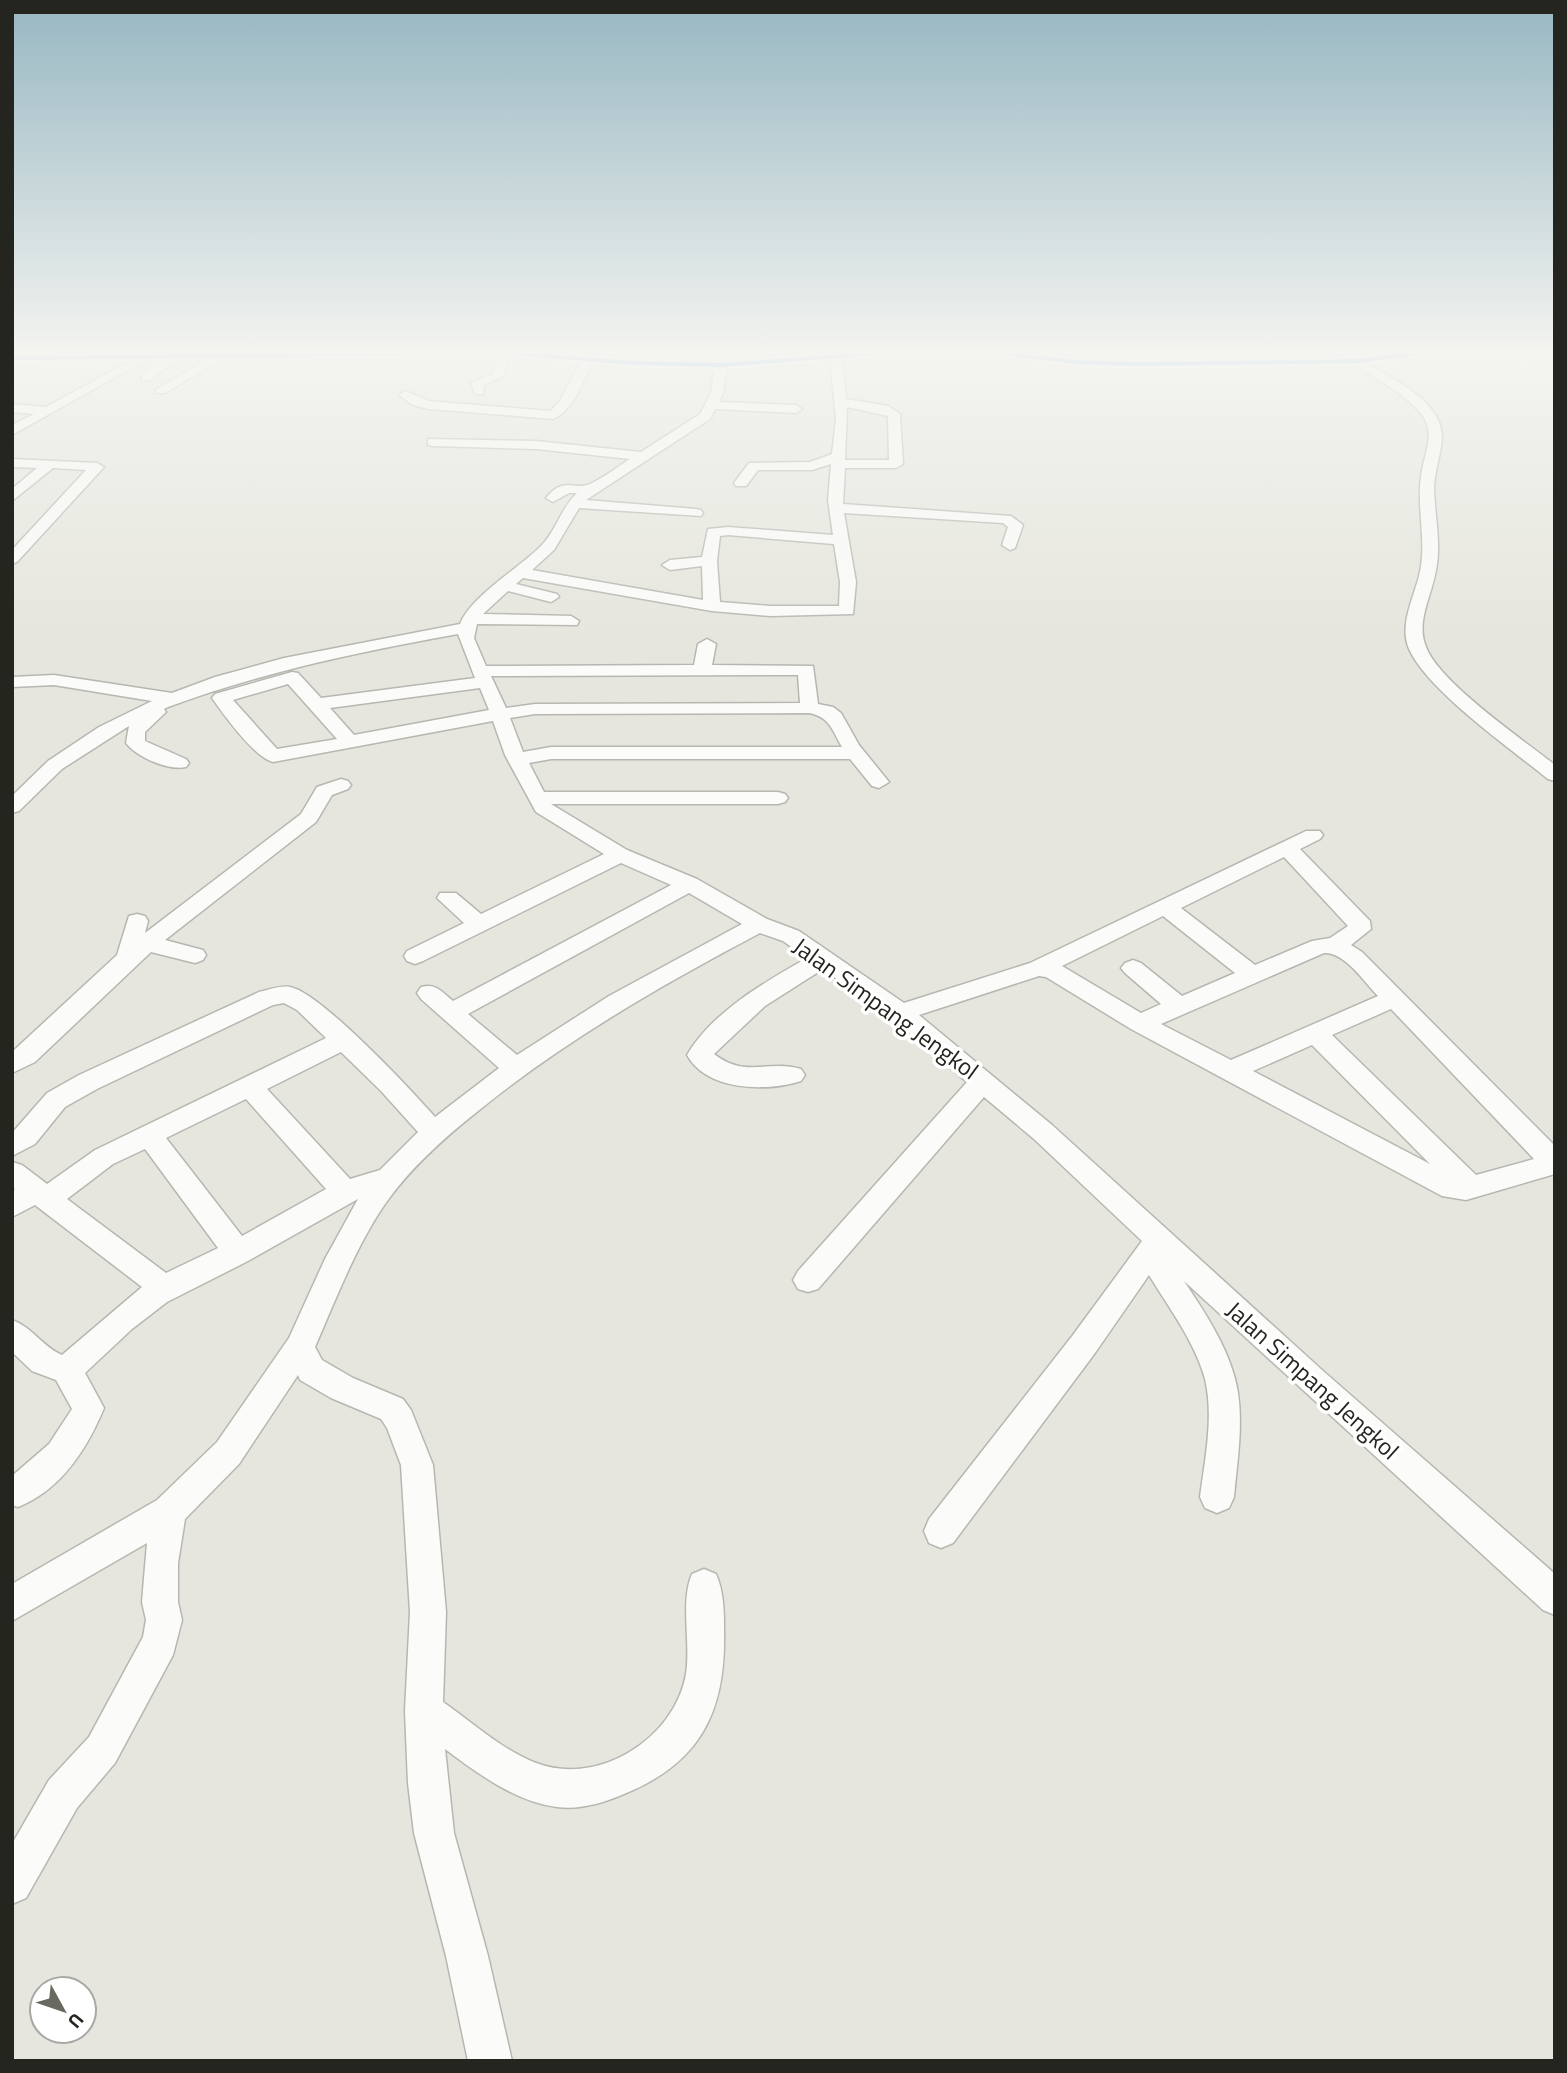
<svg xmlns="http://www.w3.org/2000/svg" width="1567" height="2073" viewBox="0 0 1567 2073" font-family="'Titillium Web',sans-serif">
  <rect width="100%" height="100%" fill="#e6e6de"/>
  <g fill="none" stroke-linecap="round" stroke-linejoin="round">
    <g stroke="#b7b7b1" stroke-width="3">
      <path id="minor" d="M631 350H643L639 366 629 363Z
        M668 350H680L685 365 683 368H675Z
        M500 351 510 353 504 376 484 385 483 394H475L471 383 493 374Z
        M147 352 153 355 151 357 12 435V425L34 414 12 412V404L46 407Z
        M173 353 183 355 150 380H142V374Z
        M219 353 229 355 165 393H157L155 390Z
        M836 353 842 357 846 399 888 406 900 414 903 464 896 468H845L843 504 1011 516 1023 525 1015 548 1010 550 1002 545 1008 527 1003 523 844 513 856 582 853 614 770 616 712 611 523 578 516 584 557 594 559 597 551 602 508 591 483 614 571 616 579 621 577 625 477 624 474 638 486 666 694 665 698 644 707 639 716 644 712 665 813 666 818 704 833 707 841 713 859 745 889 782 879 788 872 786 850 759H551L529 763 544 792H778L785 794 788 798 785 802 778 804H551L627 850 697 879 767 919 799 931 904 1003 1030 963 1306 831H1320L1323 835 1320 839 1300 849 1370 921 1371 929 1351 945 1362 952 1555 1146V1174L1466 1200 1442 1196 1131 1029 1046 977 1039 976 919 1015 1052 1125 1322 1370 1555 1574V1615L1543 1610 1184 1281C1206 1314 1232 1353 1238 1393 1243 1428 1237 1463 1234 1497L1229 1508 1217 1513 1205 1508 1200 1497C1205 1459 1214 1417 1205 1379 1195 1342 1169 1308 1149 1275L1095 1353 953 1543 941 1548 929 1543 924 1531 929 1519 1073 1335 1142 1241 1034 1139 984 1097 818 1289 808 1292 798 1289 793 1280 798 1271 967 1082 888 1015 823 969 765 1006 714 1054C746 1079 769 1059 801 1069L805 1075 801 1081C766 1092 707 1091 687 1055 712 1012 765 982 807 958L783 941 760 933C662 985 565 1040 478 1111 444 1138 410 1168 385 1204 355 1248 336 1299 315 1347L322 1360 353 1378 403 1399 411 1410 433 1465 446 1612 443 1702C472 1722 502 1750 536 1763 599 1787 675 1738 686 1674 691 1643 680 1601 692 1574L704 1569 716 1574C724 1592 724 1612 724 1631 726 1712 700 1763 624 1794 603 1803 580 1810 557 1807 516 1802 477 1773 445 1749L454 1833 488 1956 512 2061H468L446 1956 414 1833 408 1783 405 1711 410 1612 401 1465 387 1428 381 1419 331 1398 300 1380 298 1375 239 1464 185 1519 178 1563V1602L182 1620 173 1655 115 1763 77 1808 26 1898 12 1904V1844L49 1780 89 1737 143 1637 146 1620 142 1602 147 1543 12 1621V1584L157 1500 217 1442 289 1338 325 1259 358 1199 248 1261 167 1302 132 1329 85 1373 104 1408C87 1449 61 1490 18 1507L12 1505V1476L49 1444 72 1409 56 1380 32 1371 12 1352V1320C32 1327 43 1347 62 1355L142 1287 35 1205 12 1217V1192L15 1189 12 1187V1162L22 1165 47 1184 95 1150 326 1038 297 1010 284 1003 273 1005 97 1089 65 1107 35 1144 12 1156V1133L47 1093 79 1075 259 992C268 990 281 985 290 987 321 993 411 1090 435 1117L499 1068 421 999 417 993 421 987C436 983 442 992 453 1001L671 885 621 863 423 961 415 964 407 961 404 956 407 951 464 923 437 898 440 893H456L481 914 604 854 536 812 505 755 493 721 273 762C254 757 224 715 212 698L215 694 292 672 298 673 321 698 475 678 458 634C358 652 263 672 168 707L164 709 166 712 145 732V741L186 759 189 763 186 767C169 771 136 757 126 743L129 726 62 769 19 811 12 813V796L48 761 99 727 152 701 54 685 12 687V677L54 675 172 693 215 677 284 658 460 624C471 596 518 569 541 546 556 531 561 508 577 493H569L553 502 546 498C564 475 575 492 592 483 605 477 617 467 630 459L536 449 433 446 428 445V439L536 441 641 452 700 414 711 393 715 365 721 361 727 365 723 393 719 402 796 405 802 409 796 413 715 409 710 419 586 500 696 509 701 510 703 513 701 516 579 508 554 550 532 570 703 600 702 566 670 570 662 565 670 560 702 557 708 529 728 527 833 535 828 500 831 464 812 470H758L746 486H736L734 483 749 463 810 462 832 454 836 419 830 357ZM847 407 888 416 889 460H845ZM728 535 834 544 840 582 839 606H770L720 602 717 561 720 536ZM798 675 800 703 535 704 506 708 491 676ZM288 684 337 739 277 749 233 700ZM480 688 489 710 354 735 330 708ZM809 713C830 717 832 730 842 747H551L523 752 510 718 535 714ZM1284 857 1348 926 1330 938 1312 941 1255 965 1181 908ZM689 893 742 924 609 996 517 1055 468 1014ZM1163 916 1235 973 1182 996 1141 963 1133 960 1125 963 1121 968 1125 973 1161 1004 1141 1013 1062 966ZM1324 953C1345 952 1364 982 1378 996L1231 1060 1161 1024ZM1391 1009 1534 1159 1476 1175 1332 1035ZM1312 1045 1430 1164 1253 1071ZM341 1052 381 1091 418 1132 380 1170 350 1179 267 1089ZM246 1099 326 1189 242 1236 166 1138ZM145 1149 218 1248 166 1273 67 1199 113 1164Z
        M588 355 594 359C584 378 574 411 553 419L429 409 413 405 399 395 405 391 429 401 550 411 560 401 582 359Z
        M1353 359H1361C1387 377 1442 399 1442 437 1441 455 1434 472 1434 490 1435 519 1442 546 1435 575 1430 599 1416 623 1426 647 1439 682 1523 740 1555 765V781L1548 779C1511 749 1427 690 1409 649 1399 625 1413 600 1419 576 1428 541 1415 506 1422 470 1425 454 1434 434 1424 418 1409 394 1375 380 1353 363Z
        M12 459 97 463 104 467 17 562 12 564V550L86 470 53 468 12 501V489L37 468 12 467Z
        M341 779 348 781 351 785 348 789 332 795 316 822 165 940 203 950 206 955 203 960 195 963 151 952 35 1062 12 1073V1052L117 955 129 916 137 914 145 916 148 921 145 933 301 814 317 787Z"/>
    </g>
    <g stroke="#c2c2be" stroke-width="2">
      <path id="major" d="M324 350H528L635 358 721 360 867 350H944L937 354 721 370 635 368 504 357 12 363V353Z
        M955 350H1008L1076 357 1133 359 1357 356 1411 350H1460L1453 354C1330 369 1203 373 1079 367 1040 365 1001 359 962 354Z"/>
    </g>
    <use href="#minor" fill="#fbfbfa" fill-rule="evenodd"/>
    <use href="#major" fill="#e0e0d7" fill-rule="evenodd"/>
    <g stroke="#fff" stroke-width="6">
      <path id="bus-1" d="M906 350H934L721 367 635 365 504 354 12 360V356L504 352 635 361 721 363Z
        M963 350H982L1076 360 1133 362 1357 359 1435 350H1452L1357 363 1133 366 1076 364Z"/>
    </g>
    <use href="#bus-1" fill="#006eff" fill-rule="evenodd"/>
  </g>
  <linearGradient id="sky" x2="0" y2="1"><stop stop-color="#97b7c2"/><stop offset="0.55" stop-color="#f4f4f0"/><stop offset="1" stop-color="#f4f4f0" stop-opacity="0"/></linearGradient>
  <rect width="1567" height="641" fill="url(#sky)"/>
  <g text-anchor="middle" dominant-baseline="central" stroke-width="7" stroke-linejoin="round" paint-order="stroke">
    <g font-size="24" fill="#25251f" stroke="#fff">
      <text transform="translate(886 1008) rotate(36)">Jalan Simpang Jengkol</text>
      <text transform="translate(1313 1380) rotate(42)">Jalan Simpang Jengkol</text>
    </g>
  </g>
  <rect width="1567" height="2073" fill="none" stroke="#25251f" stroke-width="28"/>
  <g transform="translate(63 2010) rotate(130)"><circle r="33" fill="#ffffff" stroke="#a8a8a5" stroke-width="2"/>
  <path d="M0-5L12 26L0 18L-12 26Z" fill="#696962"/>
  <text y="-10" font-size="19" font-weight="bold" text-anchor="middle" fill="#25251f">U</text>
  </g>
</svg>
